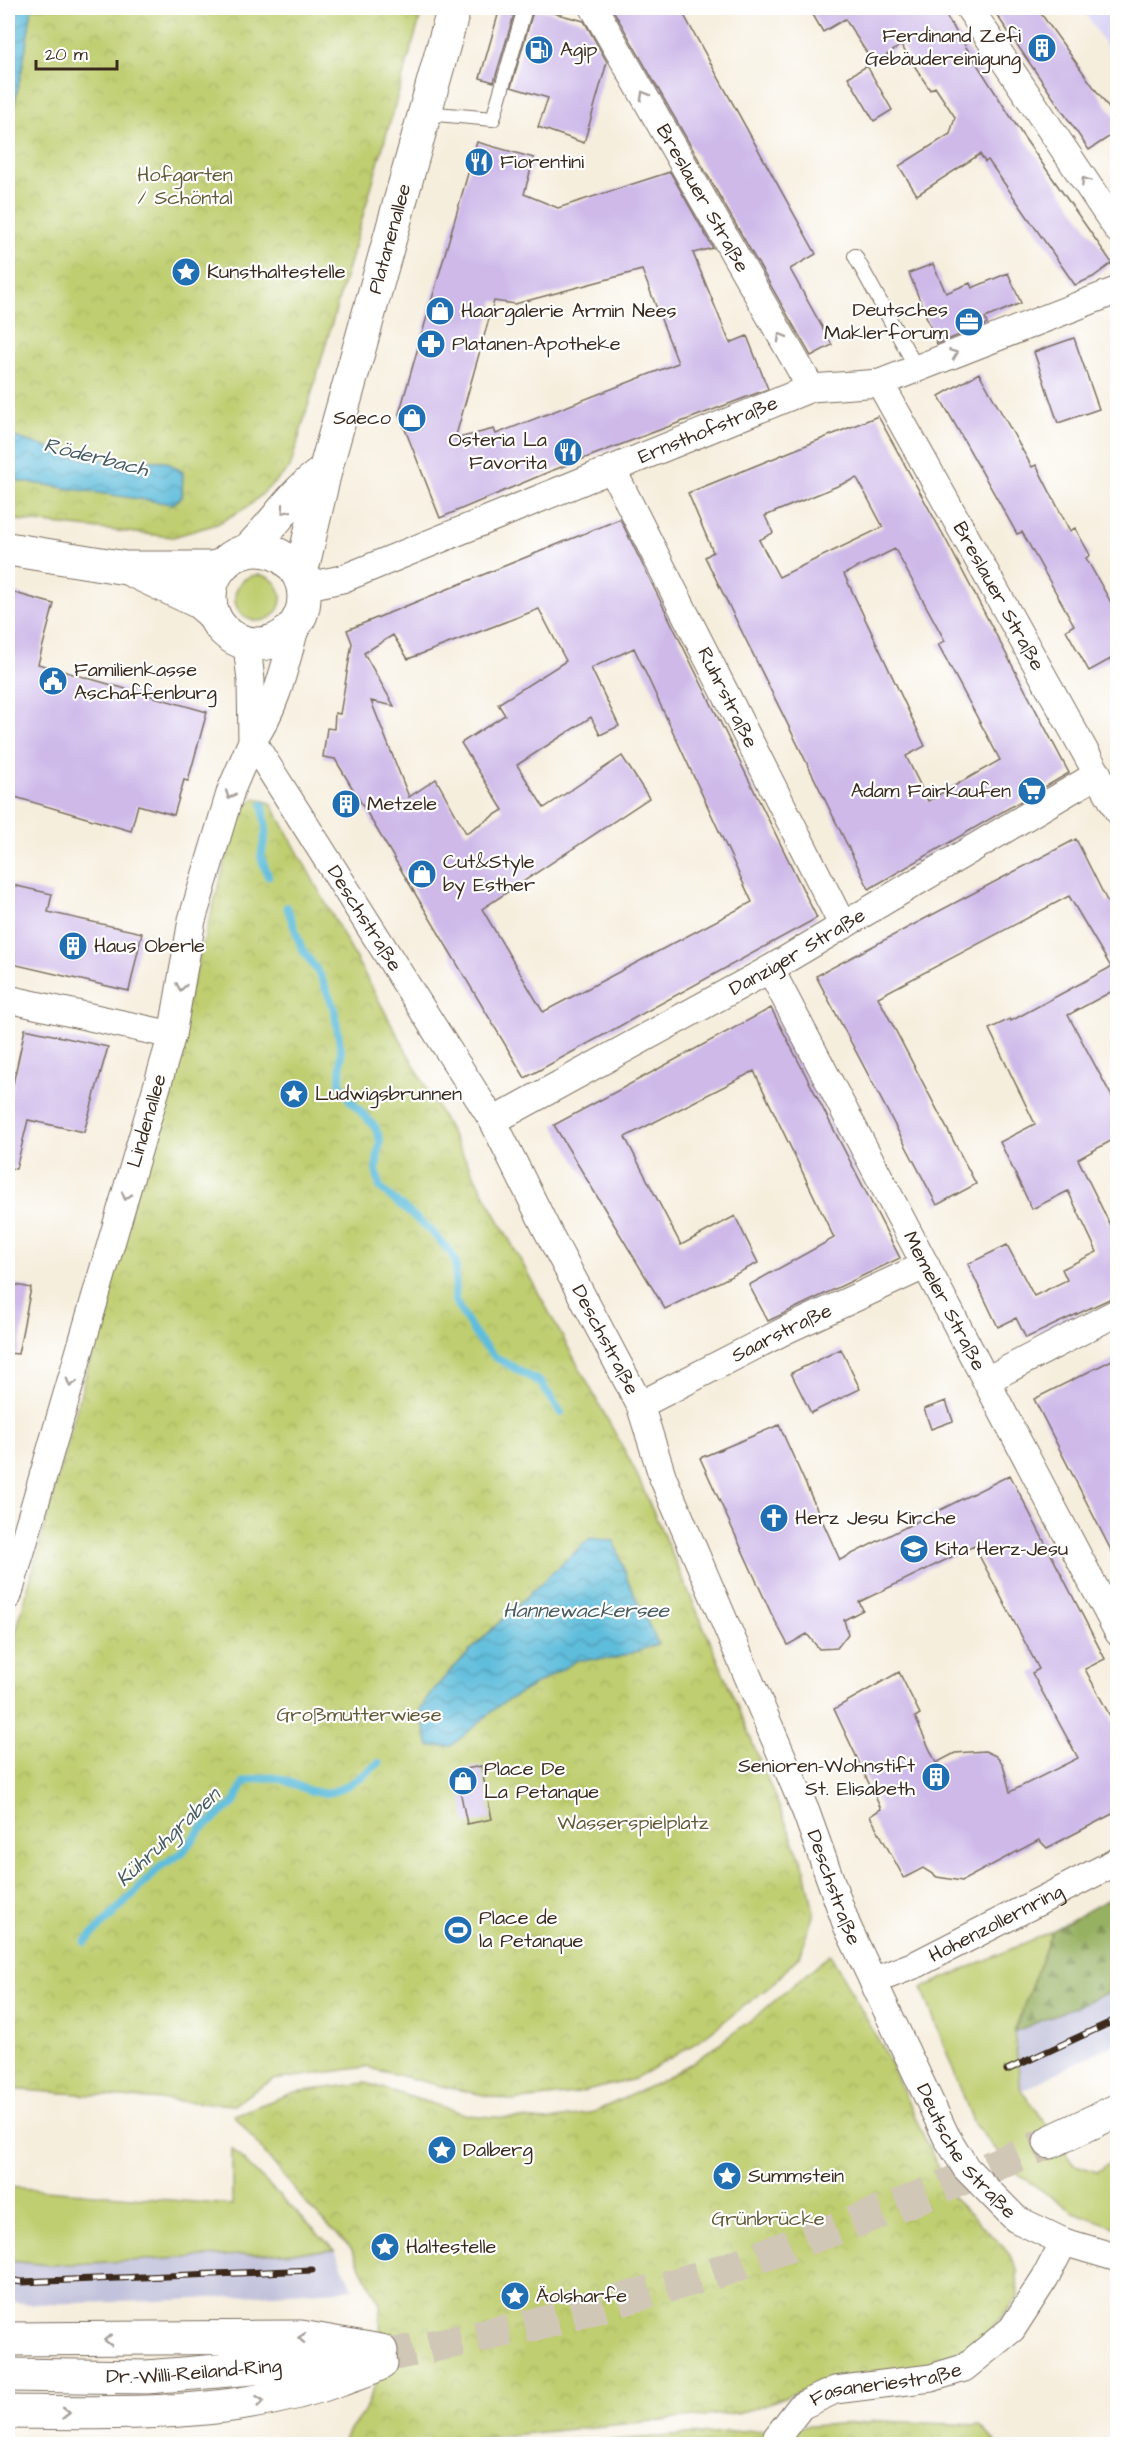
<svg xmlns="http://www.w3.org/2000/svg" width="1125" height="2452" viewBox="0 0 1125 2452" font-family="'Architects Daughter',sans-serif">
  <defs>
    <pattern id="forest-firs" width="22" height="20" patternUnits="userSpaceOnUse" patternTransform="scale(1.5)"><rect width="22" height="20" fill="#97b162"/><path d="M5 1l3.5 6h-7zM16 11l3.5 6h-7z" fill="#7c9050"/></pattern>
    <pattern id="park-crowns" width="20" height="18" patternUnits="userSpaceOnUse" patternTransform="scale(1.5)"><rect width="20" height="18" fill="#bfce70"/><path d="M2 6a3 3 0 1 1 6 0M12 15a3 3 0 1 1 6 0" fill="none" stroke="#a5b161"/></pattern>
    <pattern id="water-waves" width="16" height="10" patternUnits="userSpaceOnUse" patternTransform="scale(1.5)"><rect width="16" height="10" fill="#5ebddc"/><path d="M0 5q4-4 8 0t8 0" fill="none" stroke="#4f9ab2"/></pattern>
  </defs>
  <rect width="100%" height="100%" fill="#fff"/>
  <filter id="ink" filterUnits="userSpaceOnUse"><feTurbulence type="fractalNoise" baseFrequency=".0167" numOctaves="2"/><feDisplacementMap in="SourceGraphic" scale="12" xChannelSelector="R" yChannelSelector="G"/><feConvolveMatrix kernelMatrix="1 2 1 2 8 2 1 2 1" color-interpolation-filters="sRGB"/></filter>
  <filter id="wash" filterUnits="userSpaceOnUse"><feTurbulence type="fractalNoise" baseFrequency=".008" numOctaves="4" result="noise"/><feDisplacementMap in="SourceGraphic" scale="24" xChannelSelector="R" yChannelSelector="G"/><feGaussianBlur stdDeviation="1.35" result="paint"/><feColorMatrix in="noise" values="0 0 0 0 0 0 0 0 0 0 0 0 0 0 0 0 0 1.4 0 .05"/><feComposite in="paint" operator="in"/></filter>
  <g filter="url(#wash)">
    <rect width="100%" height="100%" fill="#f6eedd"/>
    <path fill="#dcd6f6" d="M1082 8H1117V64Z"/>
    <path fill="#c2c2dc" d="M1117 1989V2042L1021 2091 1014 2032Z
      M335 2250 353 2289 159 2301 31 2304 8 2301V2261L52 2265Z"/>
    <path fill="#bfce70" stroke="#7d7c47" stroke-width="1.5" d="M235 598a23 23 0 1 1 46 0a23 23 0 1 1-46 0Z
      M1052 1931 1014 2032 1021 2091 1033 2105 1073 2164 1097 2172 1117 2158V2228L1074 2212 1016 2173 974 2124 922 1988Z
      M232 2149 335 2250 52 2265 8 2261V2187L232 2205Z"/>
    <path fill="url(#forest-firs)" stroke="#696e40" stroke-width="1.5" d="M1117 1894V1989L1014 2032 1052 1931Z"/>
    <path fill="url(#park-crowns)" stroke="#7d7c47" stroke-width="1.5" d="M8 8H423L290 468 249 506 217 524 173 537 8 519Z
      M256 798 271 803 634 1468 710 1641 805 1869 814 1913 799 1956 773 1984 696 2043 635 2079 574 2094 513 2101 445 2087 366 2067 273 2080 252 2092 234 2105 8 2089V1661L240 807Z
      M830 1954 884 2050 952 2197 1006 2249 1017 2270 1018 2298 980 2343 924 2366 830 2380 745 2412 420 2444H340L364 2411 381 2371 380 2304 351 2248 309 2207 234 2115 295 2092 366 2083 468 2115 547 2121 594 2112 659 2082 695 2061 759 2014Z
      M879 2421 980 2425 997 2444H560Z"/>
    <path fill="url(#water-waves)" stroke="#4c747d" stroke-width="1.5" d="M8 8H32L23 65 8 132Z
      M8 435 85 459 165 461 183 472 182 497 172 504 19 481 8 476Z
      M590 1538 614 1541 628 1581 658 1644 613 1659 578 1660 501 1704 451 1746H429L420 1710C433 1687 453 1669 471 1650 510 1611 550 1575 590 1538Z"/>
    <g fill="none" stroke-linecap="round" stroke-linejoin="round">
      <path stroke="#5ebddc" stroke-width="8" d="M263 805 266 831 261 857 268 876
        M287 907 302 949 320 975 334 1008 341 1051 340 1082 349 1099 375 1127 380 1140 376 1170 380 1188 431 1231 451 1253 456 1262 455 1301 476 1336 495 1357 541 1383 561 1413
        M85 1942 161 1866 182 1853 200 1830 234 1803 244 1782C254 1779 265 1776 276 1778 293 1781 308 1794 326 1793 344 1791 365 1774 379 1763"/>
    </g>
    <g id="blocks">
      <path fill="#ceb9e9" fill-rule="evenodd" d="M500 8H516L494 82 480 78Z
        M534 8 584 21 607 62 584 143 538 127 548 98 511 87Z
        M612 8H680L816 254 790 269 832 345 811 356Z
        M809 8H941L1023 136 1112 263 1093 277 1075 285 988 160 985 162 980 154 917 195 899 166 950 134 955 117 935 87 930 90 901 45 874 64 845 19 823 32Z
        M992 8H1037L1118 121V131L1089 150Z
        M867 66 892 110 874 121 848 77Z
        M477 142 534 158 524 194 558 208 670 172 713 248 693 253 730 343 747 336 768 389 551 471 440 518 399 414ZM642 270 678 363 496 434 494 429 455 439 494 301 515 304Z
        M933 264 946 293 970 283 972 288 1008 273 1021 303 985 318 987 324 937 344 909 273Z
        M1074 338 1099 409 1058 423 1034 352Z
        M979 373 1032 467 1036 465 1070 531 1075 528 1090 555 1086 558 1118 615V655L1089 671 1066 630 1074 625 1022 532 1017 534 939 396Z
        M878 416 945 538 1069 773 869 889 705 557 713 552 688 493ZM857 478 883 527 779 577 759 540 773 533 765 516ZM895 549 945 641 938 644 1000 760 928 801 906 756 925 746 844 574Z
        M620 519 817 918 525 1078 335 759 323 757 327 728 334 729 335 713 340 714 352 643 347 630ZM539 609 566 661 498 704 505 715 461 743 503 810 466 833 436 779 409 797 371 701 394 706 364 653 393 635 408 659ZM634 648 752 902 543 1012 482 909 649 798 622 756 544 808 517 765 591 717 600 735 619 726 591 668Z
        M8 591 54 604 38 664 207 712 188 781 184 780 174 815 138 805 131 831 8 795Z
        M1076 839 1108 903 1118 897V988L1068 1015 1118 1108V1137L1078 1159 1118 1241V1295L1026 1338 1016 1318 998 1327 968 1264 1007 1245 1034 1296 1067 1280 1062 1269 1097 1252 1068 1191 1032 1209 1000 1142 1035 1124 989 1029 1010 1019 1011 1021 1111 967 1069 896 878 997 976 1184 937 1205 816 976Z
        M8 884 52 894 48 912 142 933 129 991 8 963Z
        M771 1008 900 1258 768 1321 749 1285 834 1238 754 1071 625 1137 681 1245 735 1216 758 1263 665 1309 554 1125Z
        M25 1029 108 1047 84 1132 28 1120 16 1169 8 1168V1107Z
        M8 1283 31 1288 18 1354 8 1353Z
        M841 1349 860 1389 811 1413 791 1373Z
        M1118 1357V1564L1034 1399Z
        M946 1401 953 1421 931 1429 924 1409Z
        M779 1425 840 1560 1010 1475 1105 1659 1085 1669 1118 1731V1811L1047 1848 1039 1840 962 1881 937 1877 923 1868 904 1878 870 1816 881 1809 834 1709 899 1672 920 1714 915 1717 936 1763 955 1753 985 1751 996 1756 1003 1764 1010 1792 1078 1758 1032 1673 1039 1669 974 1546 859 1602 863 1610 844 1620 848 1634 837 1648 819 1649 807 1634 788 1645 771 1613 700 1458Z
        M481 1766 492 1819 467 1824 456 1771Z"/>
    </g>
  </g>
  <g filter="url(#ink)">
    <use href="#blocks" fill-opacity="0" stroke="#7c6f61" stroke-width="1.5"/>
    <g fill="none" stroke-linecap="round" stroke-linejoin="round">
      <path stroke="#d1c7b7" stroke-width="33" stroke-dasharray="33 16" stroke-linecap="butt" d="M381 2357 547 2322 727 2269 907 2202 1050 2142"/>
      <g stroke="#7c6f61" stroke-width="16">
        <path id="service" d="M425 113 493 119 525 8
          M855 256 917 369"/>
      </g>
      <g stroke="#7c6f61" stroke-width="29">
        <g id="minor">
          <path id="s1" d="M594 8 811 388"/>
          <path d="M969 8 1118 230"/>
          <path id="s2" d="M880 383 1118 811"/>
          <path id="s3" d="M612 469 843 926"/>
          <path id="s4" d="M303 587 342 579 811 388 880 383 1118 290"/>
          <path d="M253 740C277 706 285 665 296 625"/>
          <path id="s5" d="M252 741 493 1121 547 1230 640 1405 663 1478 806 1812 847 1926 946 2136 966 2168 1016 2219 1064 2242 1118 2258"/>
          <path id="s6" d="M770 969 1118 1632"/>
          <path d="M8 999 172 1035"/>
          <path id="s7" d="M493 1121 770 969 1098 774"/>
          <path d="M987 1380 1118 1312"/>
          <path id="s8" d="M640 1405 788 1329 926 1265"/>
          <path id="s9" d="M8 1596 172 1035 192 920 231 790 252 741 251 681 248 654 244 643"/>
          <path id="s10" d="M873 1981 917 1964 1118 1861"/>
          <path id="s11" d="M775 2444 777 2437 801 2406 835 2390 931 2378 964 2368 1012 2329 1045 2278 1064 2242"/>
        </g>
      </g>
      <g stroke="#7c6f61" stroke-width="35">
        <g id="secondary">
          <path d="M8 549 126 568H211L221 566"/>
          <circle cx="257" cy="597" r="47"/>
          <path d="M247 551C274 526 293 491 325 471"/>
          <path d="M131 570 199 602 213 614"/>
          <path id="s12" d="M300 578 325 471 454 8"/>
        </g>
      </g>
      <g stroke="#7c6f61" stroke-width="35">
        <g id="trunk">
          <path d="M1050 2142 1118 2110"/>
          <path d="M8 2339 301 2337 381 2351"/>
          <path id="s13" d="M8 2375 147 2377 358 2359"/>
          <path d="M8 2412C119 2413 237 2418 343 2378 355 2373 369 2370 381 2363"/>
        </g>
      </g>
      <use href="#service" stroke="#fff" stroke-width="14"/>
      <use href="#minor" stroke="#fff" stroke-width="27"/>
      <use href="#secondary" stroke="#fff" stroke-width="33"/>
      <use href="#trunk" stroke="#fff" stroke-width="33"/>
      <g stroke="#3b2a1e" stroke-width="7">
        <path id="rail" d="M1007 2070 1118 2019
          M8 2280 22 2282 312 2270"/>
      </g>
      <use href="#rail" stroke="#fff" stroke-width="4.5" stroke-dasharray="14" stroke-linecap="butt"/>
    </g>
    <defs><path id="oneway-chevron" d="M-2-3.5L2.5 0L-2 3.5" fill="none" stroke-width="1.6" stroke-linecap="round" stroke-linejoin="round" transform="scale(1.5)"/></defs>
    <g stroke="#a79f9a">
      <use href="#oneway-chevron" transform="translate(644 95) rotate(-120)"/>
      <use href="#oneway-chevron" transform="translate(1085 181) rotate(-124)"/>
      <use href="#oneway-chevron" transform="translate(781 337) rotate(-120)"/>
      <use href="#oneway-chevron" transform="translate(954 354) rotate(-21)"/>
      <use href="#oneway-chevron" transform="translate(285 510) rotate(131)"/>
      <use href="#oneway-chevron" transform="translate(230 795) rotate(109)"/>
      <use href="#oneway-chevron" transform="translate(181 987) rotate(100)"/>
      <use href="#oneway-chevron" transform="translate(126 1196) rotate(106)"/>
      <use href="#oneway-chevron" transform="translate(71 1383) rotate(106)"/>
      <use href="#oneway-chevron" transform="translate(302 2338) rotate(-175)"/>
      <use href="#oneway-chevron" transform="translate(108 2340) rotate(179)"/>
      <use href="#oneway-chevron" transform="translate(260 2401) rotate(-6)"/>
      <use href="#oneway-chevron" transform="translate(66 2413)"/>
    </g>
  </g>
  <defs>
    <g id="building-disc" transform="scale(1.5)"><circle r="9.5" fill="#1f6fb2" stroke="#fff"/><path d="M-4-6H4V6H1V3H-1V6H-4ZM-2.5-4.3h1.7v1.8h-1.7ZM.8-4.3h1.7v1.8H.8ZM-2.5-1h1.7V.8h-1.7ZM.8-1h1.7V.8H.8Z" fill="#fff"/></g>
    <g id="fuel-disc" transform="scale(1.5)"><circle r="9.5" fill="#1f6fb2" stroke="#fff"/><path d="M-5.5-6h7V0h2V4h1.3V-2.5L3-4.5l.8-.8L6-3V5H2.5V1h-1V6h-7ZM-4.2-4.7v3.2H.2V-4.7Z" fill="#fff"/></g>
    <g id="restaurant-disc" transform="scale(1.5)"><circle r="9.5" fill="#1f6fb2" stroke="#fff"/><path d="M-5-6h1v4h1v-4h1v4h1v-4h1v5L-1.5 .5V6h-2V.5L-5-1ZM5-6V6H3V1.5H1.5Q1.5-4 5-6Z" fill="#fff"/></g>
    <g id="sight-disc" transform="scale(1.5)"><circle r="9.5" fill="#1f6fb2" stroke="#fff"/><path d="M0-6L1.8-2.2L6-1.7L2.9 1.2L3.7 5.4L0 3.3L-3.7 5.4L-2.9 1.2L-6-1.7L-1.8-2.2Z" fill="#fff"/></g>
    <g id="shop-disc" transform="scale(1.5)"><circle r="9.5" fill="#1f6fb2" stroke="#fff"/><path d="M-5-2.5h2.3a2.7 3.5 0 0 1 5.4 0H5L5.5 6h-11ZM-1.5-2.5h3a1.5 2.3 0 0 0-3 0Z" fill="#fff"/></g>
    <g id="office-disc" transform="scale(1.5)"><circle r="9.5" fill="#1f6fb2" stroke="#fff"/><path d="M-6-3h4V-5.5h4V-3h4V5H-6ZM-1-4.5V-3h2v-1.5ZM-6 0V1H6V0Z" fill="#fff"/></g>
    <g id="pharmacy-disc" transform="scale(1.5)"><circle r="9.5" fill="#1f6fb2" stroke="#fff"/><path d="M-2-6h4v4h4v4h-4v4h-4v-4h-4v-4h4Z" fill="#fff"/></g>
    <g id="civic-disc" transform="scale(1.5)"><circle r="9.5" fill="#1f6fb2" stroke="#fff"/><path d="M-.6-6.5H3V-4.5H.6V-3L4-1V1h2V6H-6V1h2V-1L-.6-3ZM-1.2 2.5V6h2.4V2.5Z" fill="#fff"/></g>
    <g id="supermarket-disc" transform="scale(1.5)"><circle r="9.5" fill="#1f6fb2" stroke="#fff"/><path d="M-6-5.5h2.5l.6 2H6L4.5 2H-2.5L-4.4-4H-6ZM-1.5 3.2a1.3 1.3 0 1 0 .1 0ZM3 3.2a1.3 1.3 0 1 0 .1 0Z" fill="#fff"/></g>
    <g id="church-disc" transform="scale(1.5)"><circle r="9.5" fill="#1f6fb2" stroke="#fff"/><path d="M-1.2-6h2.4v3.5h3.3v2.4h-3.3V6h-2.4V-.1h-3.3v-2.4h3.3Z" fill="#fff"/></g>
    <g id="school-disc" transform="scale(1.5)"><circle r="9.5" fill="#1f6fb2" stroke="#fff"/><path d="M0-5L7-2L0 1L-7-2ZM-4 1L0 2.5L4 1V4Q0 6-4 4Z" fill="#fff"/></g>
    <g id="stadium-disc" transform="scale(1.5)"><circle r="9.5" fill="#1f6fb2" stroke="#fff"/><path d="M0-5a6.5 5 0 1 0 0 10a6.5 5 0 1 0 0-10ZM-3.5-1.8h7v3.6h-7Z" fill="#fff"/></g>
  </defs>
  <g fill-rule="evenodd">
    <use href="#building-disc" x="1042" y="48"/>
    <use href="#fuel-disc" x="539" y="50"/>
    <use href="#restaurant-disc" x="479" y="162"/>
    <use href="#sight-disc" x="186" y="272"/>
    <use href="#shop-disc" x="440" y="311"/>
    <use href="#office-disc" x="969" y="322"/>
    <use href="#pharmacy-disc" x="431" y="344"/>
    <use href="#shop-disc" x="412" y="418"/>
    <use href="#restaurant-disc" x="568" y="452"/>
    <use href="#civic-disc" x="53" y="681"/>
    <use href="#supermarket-disc" x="1032" y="791"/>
    <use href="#building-disc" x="346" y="804"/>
    <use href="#shop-disc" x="422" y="874"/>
    <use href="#building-disc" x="73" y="946"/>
    <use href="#sight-disc" x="294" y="1094"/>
    <use href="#church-disc" x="774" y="1518"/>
    <use href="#school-disc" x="914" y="1549"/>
    <use href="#building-disc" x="936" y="1777"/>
    <use href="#shop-disc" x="463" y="1781"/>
    <use href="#stadium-disc" x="458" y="1930"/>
    <use href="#sight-disc" x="442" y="2150"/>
    <use href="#sight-disc" x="727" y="2176"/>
    <use href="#sight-disc" x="385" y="2247"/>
    <use href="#sight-disc" x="515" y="2296"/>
  </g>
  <g text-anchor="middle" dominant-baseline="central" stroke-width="4.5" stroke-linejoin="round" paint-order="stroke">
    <g font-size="20" fill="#3b2a1e" stroke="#fff" text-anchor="start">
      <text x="1021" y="36" text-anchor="end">Ferdinand Zefi<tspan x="1021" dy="23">Gebäudereinigung</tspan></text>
      <text x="560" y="50">Agip</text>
      <text x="500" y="162">Fiorentini</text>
      <text x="207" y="272">Kunsthaltestelle</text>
      <text x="948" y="310" text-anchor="end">Deutsches<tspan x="948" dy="23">Maklerforum</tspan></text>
      <text x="461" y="311">Haargalerie Armin Nees</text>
      <text x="452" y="344">Platanen-Apotheke</text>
      <text x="391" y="418" text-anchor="end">Saeco</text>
      <text x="547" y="440" text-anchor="end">Osteria La<tspan x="547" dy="23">Favorita</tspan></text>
      <text x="74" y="670">Familienkasse<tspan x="74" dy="23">Aschaffenburg</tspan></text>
      <text x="1011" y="791" text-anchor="end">Adam Fairkaufen</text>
      <text x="367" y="804">Metzele</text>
      <text x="443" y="862">Cut&amp;Style<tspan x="443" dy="23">by Esther</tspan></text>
      <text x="94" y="946">Haus Oberle</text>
      <text x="315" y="1094">Ludwigsbrunnen</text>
      <text x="795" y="1518">Herz Jesu Kirche</text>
      <text x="935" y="1549">Kita Herz-Jesu</text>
      <text x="915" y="1766" text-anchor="end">Senioren-Wohnstift<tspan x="915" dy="23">St. Elisabeth</tspan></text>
      <text x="484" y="1769">Place De<tspan x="484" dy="23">La Petanque</tspan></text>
      <text x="479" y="1918">Place de<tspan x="479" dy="23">la Petanque</tspan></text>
      <text x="463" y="2150">Dalberg</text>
      <text x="748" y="2176">Summstein</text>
      <text x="406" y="2247">Haltestelle</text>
      <text x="536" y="2296">Äolsharfe</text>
    </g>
    <g font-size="20" fill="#635b37" stroke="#fff">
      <text x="185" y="175">Hofgarten<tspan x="185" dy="23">/ Schöntal</tspan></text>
      <text x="359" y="1715">Großmutterwiese</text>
      <text x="633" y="1823">Wasserspielplatz</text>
      <text x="768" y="2219">Grünbrücke</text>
    </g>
    <g font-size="20" fill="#3b2a1e" stroke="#fff">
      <text stroke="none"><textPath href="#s1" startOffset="219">Breslauer Straße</textPath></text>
      <text stroke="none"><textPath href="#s12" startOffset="351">Platanenallee</textPath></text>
      <text stroke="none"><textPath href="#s4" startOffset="435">Ernsthofstraße</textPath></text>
      <text stroke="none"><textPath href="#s2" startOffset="244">Breslauer Straße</textPath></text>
      <text stroke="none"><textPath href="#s3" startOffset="256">Ruhrstraße</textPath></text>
      <text stroke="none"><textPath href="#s5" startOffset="210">Deschstraße</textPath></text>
      <text stroke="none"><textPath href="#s7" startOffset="348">Danziger Straße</textPath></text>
      <text stroke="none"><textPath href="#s9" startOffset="495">Lindenallee</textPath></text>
      <text stroke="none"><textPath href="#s6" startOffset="375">Memeler Straße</textPath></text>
      <text stroke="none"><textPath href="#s8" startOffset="159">Saarstraße</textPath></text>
      <text stroke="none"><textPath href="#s5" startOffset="696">Deschstraße</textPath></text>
      <text stroke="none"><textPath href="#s5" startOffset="1290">Deschstraße</textPath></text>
      <text stroke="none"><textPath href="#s10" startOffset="136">Hohenzollernring</textPath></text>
      <text stroke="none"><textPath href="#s5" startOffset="1587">Deutsche Straße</textPath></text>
      <text stroke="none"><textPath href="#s13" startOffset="186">Dr.-Willi-Reiland-Ring</textPath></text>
      <text stroke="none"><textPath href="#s11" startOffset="135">Fasaneriestraße</textPath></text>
    </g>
    <g font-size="21" font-style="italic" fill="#475d60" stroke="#fff">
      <text transform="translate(96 457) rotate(14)">Röderbach</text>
      <text x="586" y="1610">Hannewackersee</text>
      <text transform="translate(168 1837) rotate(-43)">Kühruhgraben</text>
    </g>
  </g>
  <rect width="1125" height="2452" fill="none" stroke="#fff" stroke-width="30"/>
  <path d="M36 60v9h81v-9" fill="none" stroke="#3b2a1e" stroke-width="3"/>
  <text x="45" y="60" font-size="18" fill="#3b2a1e" stroke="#ffffff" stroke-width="4.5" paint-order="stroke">20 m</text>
</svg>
